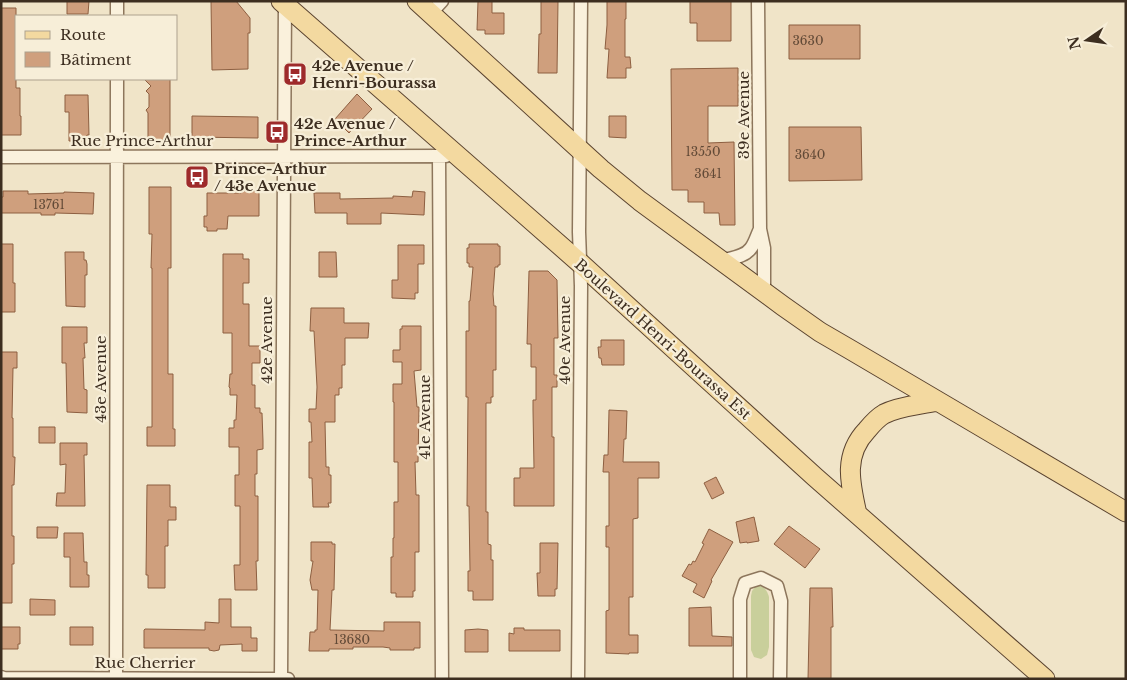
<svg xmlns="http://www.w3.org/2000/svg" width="1127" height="680" viewBox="0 0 1127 680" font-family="'Libre Baskerville',serif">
  <rect width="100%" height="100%" fill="#f0e4c8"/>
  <path fill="#c9cf9b" d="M756 586C764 585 767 590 769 597V647L767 655 761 659 754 657 751 650V596L752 591Z"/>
  <path fill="#cf9f7d" stroke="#8d5f41" d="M67 1H89L88 14H67Z
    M211 1H236L250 18V33H248V69L212 70Z
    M478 1H492V13H504V34H485V30H477Z
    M541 1H558L557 73H538L539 34H541Z
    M607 1H626V19H625V57H630L631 68H626V78H607L609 49H605L607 25Z
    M690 1H731V41H697V23H690Z
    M1 8H16V88H20V116H21V135H1Z
    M789 25H860V59H789Z
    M738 68V106H708V143L734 142 735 225H720L719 213H704V202H688V190H672L671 69Z
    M144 79H170V140H148V113L146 110 149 107V94L146 91 151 86Z
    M357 94 372 109 349 133 335 119Z
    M65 95H88L89 135H87V141H69V112H65Z
    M192 116 258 117V138L192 137Z
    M609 116H626V138L609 137Z
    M789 127H861L862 180 789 181Z
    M149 187H171V268H168V374H173V429H175V446H147V427H152V268H151L152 234H149Z
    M3 191H28V194L64 193V192L94 193 93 214 55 213V215H41V213H1V197H3Z
    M241 191H259V216H228L227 229H217V231H207V227H204V216H207V193H241Z
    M413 191 425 192 424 215 381 213V224H347V213H315L314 193H340V199L393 198V196L412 197Z
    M1 244H13V283H15V312H1Z
    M469 244H498V246H500V265H498V267H495L493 294 494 306H496V370H493V397H491V403H486V512H488V544L491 545V560H493V600H473V591H468V571H470L469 506H467L468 397H466V331H469V301H470L473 267H469V263H467V248H469Z
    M398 245H424V264H418V293H415V299L392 298V280H398Z
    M65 252H84V260H86L87 264V275H85V307L66 306Z
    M319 252H336L337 277H319Z
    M223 254H243V259H249V283H243V304H249V346H260V363H252V385H255V408H260V413H262L263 441V449L257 450V474H255V496H258V561H256L257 590H235L234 565H240V506H235V475H239V447H229V428H234V420H236L237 395H230V388L229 387 230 374H232V333H223Z
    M529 271H548L557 280 558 338H554V375H557V387H552V437H554V506H514V478H520V468H534L533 410V400H536V367H531V344H527Z
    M311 308H344V323H369L368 338H345V365H342V388H339V395H335V422H325L326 467H329V475H331V503H328L329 507H313L312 478H309V442H312L311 422H309V409H316L317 387 314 331H310Z
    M402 326H421V370L414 371 417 407H419L418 462H415L416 495H419V552H415V591H413V597H396V593H391V557H393V538H394V502H398V462H394V402H393V384H402V362H393V350H400V329H402Z
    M62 327H87V343H84L85 358H83L84 389 87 390V413L67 412 66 363H62Z
    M601 340H624V365H602L601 358H599L598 347H601Z
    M1 352H17V368H13L12 418H13V457H15L14 485H12V536H14V564H12V603H1Z
    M609 410 627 411 626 439H624L623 462H659V478H638V518L633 519V597H629V635H638V653H629V654L606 653V611L609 610V547H606V526H609V472H603L604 455H608Z
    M39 427H55V443H39Z
    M60 443H87V455H84L85 506H56L57 493H65L66 464 60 465Z
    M716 477 724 493 712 499 704 483Z
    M147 485H170V507H176V520H168V546H165V588H148V575H146Z
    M754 517 759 541 747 543V542L740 543 736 522Z
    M789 526 820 549 805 568 774 544Z
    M37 527H58L57 538H37Z
    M709 529 733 542 711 580 712 581 704 598 693 592 697 584 682 576 689 564 691 565 693 561 695 562 704 544 702 543Z
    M64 533H83L84 562H87V575H89V587H70V557H64Z
    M311 542H332V544H335L334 590H332L330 630 384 631V622H420V648H414V650H390V648L383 647H353V649H329V651H309L310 632H315V630H317L318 590H312L310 580 313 561H311Z
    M540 543H558L557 589H555V596H538L537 573H540Z
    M810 588H832L833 627H831V679H808Z
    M30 599 55 600V615H30Z
    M219 599H231V627H251V638H257V651H242V644L220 645 219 650 214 651 209 650V648H144V630L145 629 205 630V622L219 623Z
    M711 607 712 636 732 637V646H689V608Z
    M1 627H20V644H18V649H1Z
    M70 627H93V645H70Z
    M514 628H524V630H560V651H509V633L514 634Z
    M478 629 488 630V652H465V630Z"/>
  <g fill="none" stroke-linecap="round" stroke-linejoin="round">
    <g stroke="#8d765c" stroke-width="15">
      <path id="street" d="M758 1 760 229 764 248V292
        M431 13 442 1
        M117 16V1
        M439 156 442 679
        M1 157 446 156
        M721 261C731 258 745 257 751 248 755 243 757 235 760 229
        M1 677 4 678 288 679
        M116 679 117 79
        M281 679 285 1
        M578 679 581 286 579 232 581 1
        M740 679V599L745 583 761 578 777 586 781 601 780 679"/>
    </g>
    <g stroke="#5b4430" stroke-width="21">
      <path id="primary" d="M281 1 580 263 815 477 1045 679
        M417 1 601 169 640 201 783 306 820 332 851 350 1126 512
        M857 514C850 483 843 455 867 430 872 424 877 418 884 414 900 406 920 405 937 401"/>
    </g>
    <use href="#street" stroke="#faf1dc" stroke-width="12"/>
    <use href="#primary" stroke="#f3d9a0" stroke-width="19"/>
  </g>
  <defs>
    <g id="bus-square" transform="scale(1.25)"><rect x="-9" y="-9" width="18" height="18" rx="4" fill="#9e2a2b" stroke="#f7eed8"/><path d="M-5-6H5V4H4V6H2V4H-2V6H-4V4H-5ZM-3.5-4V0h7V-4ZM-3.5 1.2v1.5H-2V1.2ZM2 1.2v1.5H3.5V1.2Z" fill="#fff"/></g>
  </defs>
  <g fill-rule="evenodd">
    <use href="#bus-square" x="295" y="74"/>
    <use href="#bus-square" x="277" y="132"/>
    <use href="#bus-square" x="197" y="177"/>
  </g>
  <g text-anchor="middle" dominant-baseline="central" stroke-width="4.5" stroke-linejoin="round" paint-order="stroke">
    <g font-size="12" fill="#624a37">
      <text x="808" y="40">3630</text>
      <text x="703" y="151">13550</text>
      <text x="810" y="154">3640</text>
      <text x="708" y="173">3641</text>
      <text x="49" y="204">13761</text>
      <text x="352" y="639">13680</text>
    </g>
    <g font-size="15" font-weight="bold" fill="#3d2e20" stroke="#f7eed8" text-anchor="start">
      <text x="312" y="65">42e Avenue /<tspan x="312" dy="17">Henri-Bourassa</tspan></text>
      <text x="294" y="123">42e Avenue /<tspan x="294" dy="17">Prince-Arthur</tspan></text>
      <text x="214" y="168">Prince-Arthur<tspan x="214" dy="17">/ 43e Avenue</tspan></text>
    </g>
    <g font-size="15" fill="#3d2e20" stroke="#f7eed8">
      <text transform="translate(743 115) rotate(-90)">39e Avenue</text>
      <text x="142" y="140">Rue Prince-Arthur</text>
      <text transform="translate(663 339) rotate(42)">Boulevard Henri-Bourassa Est</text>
      <text transform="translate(266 340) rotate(-90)">42e Avenue</text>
      <text transform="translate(564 340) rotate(-90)">40e Avenue</text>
      <text transform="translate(100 379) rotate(-90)">43e Avenue</text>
      <text transform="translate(424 417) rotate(-90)">41e Avenue</text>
      <text x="145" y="662">Rue Cherrier</text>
    </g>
  </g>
  <rect width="1127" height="680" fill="none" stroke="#3d2e20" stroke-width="5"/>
  <rect x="15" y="15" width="162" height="65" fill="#f7eed8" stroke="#ada18e"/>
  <rect x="25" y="31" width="25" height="8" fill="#f3d9a0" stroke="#ada18e"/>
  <text x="60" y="40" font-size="15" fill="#3d2e20">Route</text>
  <rect x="25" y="52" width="25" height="15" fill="#cf9f7d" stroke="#ada18e"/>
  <text x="60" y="65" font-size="15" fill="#3d2e20">Bâtiment</text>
  <g transform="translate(1087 40) rotate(257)" stroke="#f7eed8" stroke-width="4" paint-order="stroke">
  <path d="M0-4L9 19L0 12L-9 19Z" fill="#3d2e20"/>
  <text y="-8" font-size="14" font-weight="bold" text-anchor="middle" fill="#3d2e20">N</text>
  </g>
</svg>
